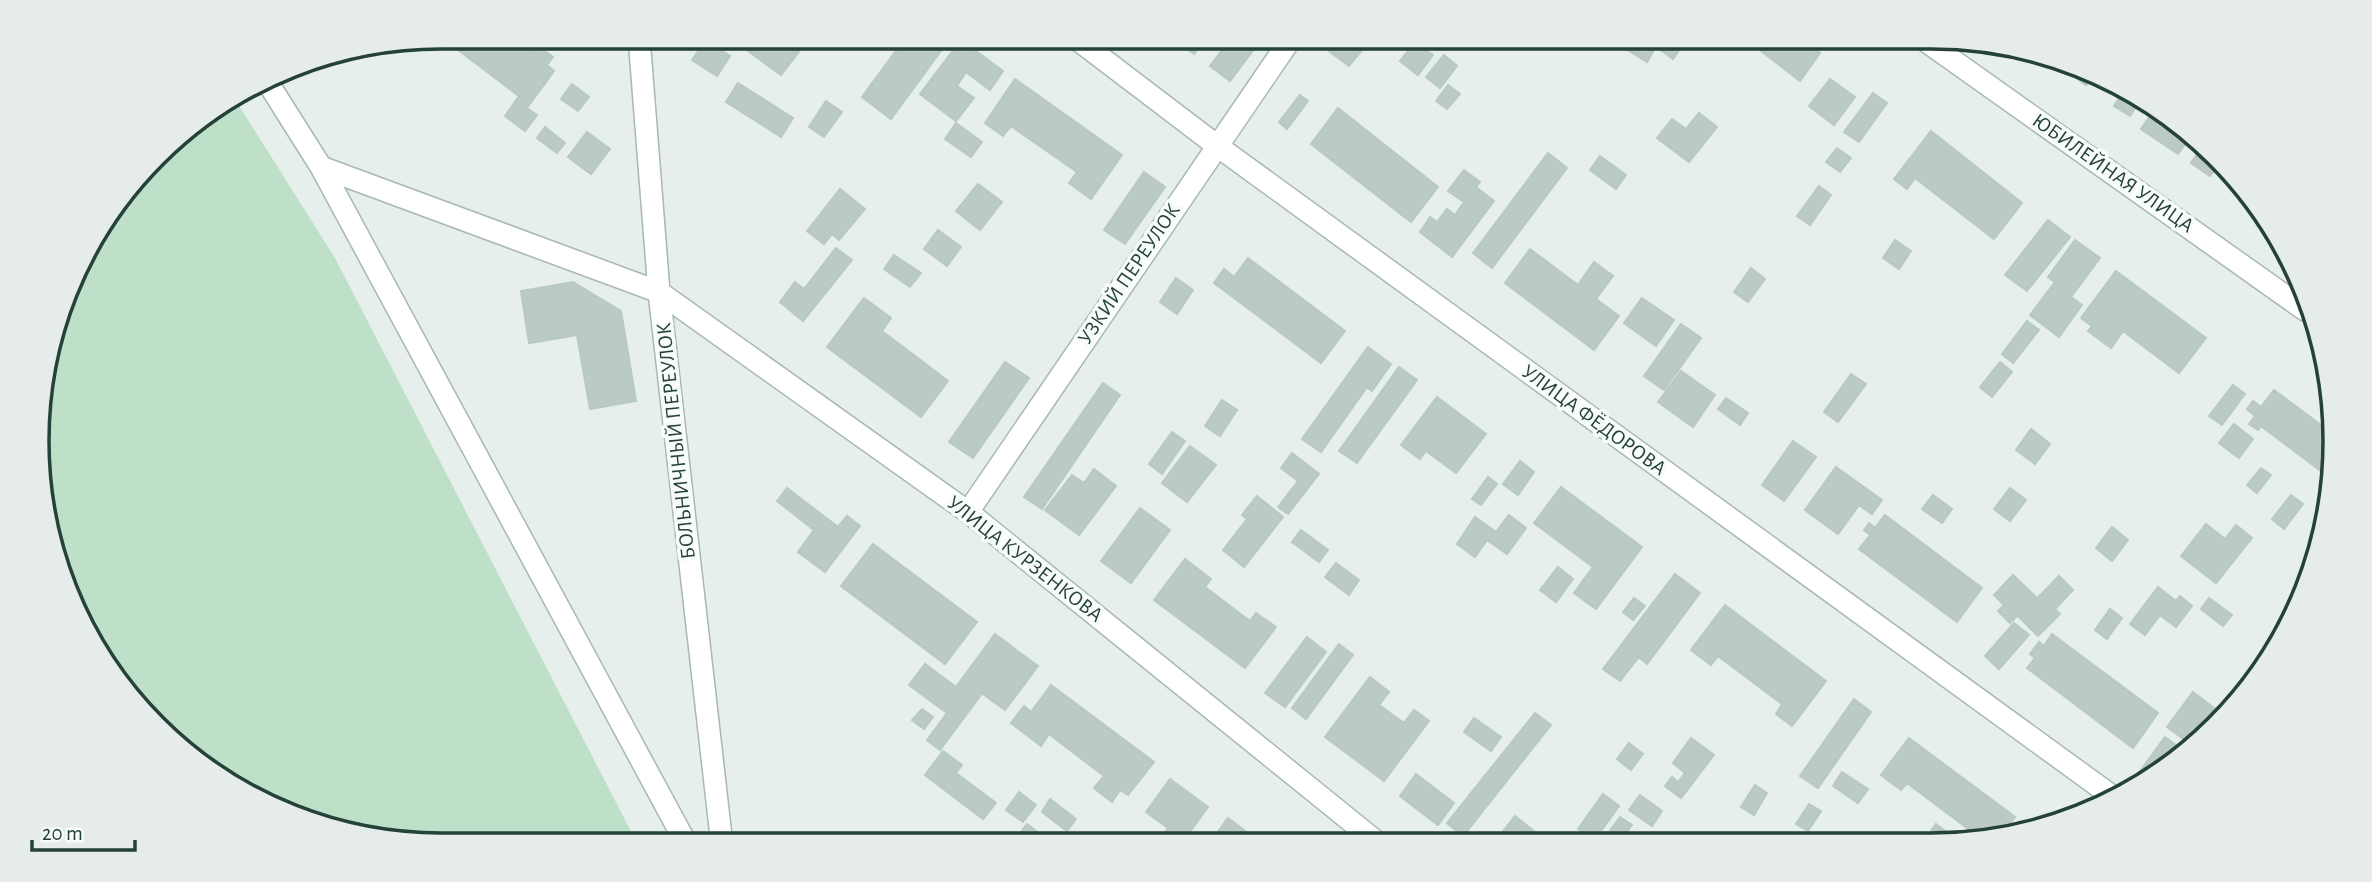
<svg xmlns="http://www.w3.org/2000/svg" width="2372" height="882" viewBox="0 0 2372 882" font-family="'Alegreya Sans',sans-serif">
  <rect width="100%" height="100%" fill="#e6efeb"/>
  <path fill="#bfe0c8" d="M236 101 335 258 638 845H441L336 831 195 762 105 665 45 520 40 388 91 239 175 137Z"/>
  <path fill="#bbcac4" stroke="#b8c9c2" stroke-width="2" d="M441 37H509L530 52 536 45 553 57 547 65 554 71 527 108 537 115 525 131 505 116 519 96Z
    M759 37H771L779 43 783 37H810L781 75 748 51Z
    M906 37H951L891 119 862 97Z
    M1170 37H1207L1194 54Z
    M1232 37H1263L1230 81 1210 66Z
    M1339 37H1360L1368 43 1349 66 1329 51Z
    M1630 37H1637L1655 48 1647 62 1623 47Z
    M1670 37 1686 40 1673 59 1661 50Z
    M1743 37H1799L1820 53 1800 81Z
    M706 40 730 56 717 76 692 60Z
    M961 40 1003 71 990 90 966 72 957 86 974 98 956 121 920 94Z
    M1415 42 1433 55 1418 75 1400 61Z
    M2043 54 2091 78 2086 85Z
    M1444 55 1457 66 1440 88 1426 77Z
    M1015 79 1122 155 1091 199 1069 183 1077 172 1011 126 1003 136 985 123Z
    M1830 79 1855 97 1834 125 1809 106Z
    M738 83 793 118 781 137 726 102Z
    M572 84 589 97 578 111 561 99Z
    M1448 85 1460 94 1447 109 1436 101Z
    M1873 93 1887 103 1859 142 1844 132Z
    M2122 93 2139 102 2130 116 2114 106Z
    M1300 95 1308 101 1287 129 1279 122Z
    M826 101 842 112 824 137 809 127Z
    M1338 108 1438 187 1411 222 1311 144Z
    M2155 109 2177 121 2191 136 2178 154 2141 129Z
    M1699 113 1717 127 1689 162 1657 138 1672 119 1686 129Z
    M956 123 982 142 971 157 945 139Z
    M545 127 565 143 557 153 537 138Z
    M1931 131 2022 203 1994 239 1915 178 1907 189 1894 179Z
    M587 132 610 149 591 174 568 157Z
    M1837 148 1851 158 1840 172 1826 162Z
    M2201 148 2217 166 2210 176 2191 163Z
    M1548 153 1567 168 1492 268 1473 253Z
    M1600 156 1626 175 1616 189 1590 170Z
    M1464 170 1480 182 1476 187 1494 201 1452 257 1420 232 1430 217 1437 222 1447 209 1455 215 1464 202 1448 191Z
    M1144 172 1165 187 1125 244 1104 230Z
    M978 184 1002 202 980 230 956 211Z
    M1819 186 1831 195 1810 225 1797 216Z
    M840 189 865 209 839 240 832 234 824 244 807 231Z
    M2048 220 2070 237 2027 291 2005 275Z
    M938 230 961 247 947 266 924 249Z
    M1895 240 1911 251 1899 269 1883 258Z
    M2075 240 2100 258 2071 297 2082 305 2059 337 2030 315 2055 282 2048 277Z
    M836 248 852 260 803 321 780 302 795 282 804 289Z
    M1530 249 1578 285 1594 262 1613 276 1596 299 1619 316 1594 350 1505 283Z
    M894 255 921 273 910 287 884 269Z
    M1248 258 1345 331 1321 363 1214 283 1224 269 1234 277Z
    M1751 268 1765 279 1748 302 1734 292Z
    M2116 271 2206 338 2179 373 2123 331 2111 348 2088 331 2092 326 2081 318Z
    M1176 278 1193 290 1177 314 1160 302Z
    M573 282 621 311 636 401 590 409 577 335 529 343 521 291Z
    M864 298 891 318 882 331 948 381 921 417 827 347Z
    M1642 298 1674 320 1656 346 1624 323Z
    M2027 321 2039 330 2013 363 2002 354Z
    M1681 324 1701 338 1664 390 1644 376Z
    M1368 347 1391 364 1372 391 1367 387 1321 452 1302 439Z
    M1005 362 1029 378 973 458 949 442Z
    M2000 362 2012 372 1992 397 1980 387Z
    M1399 367 1417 380 1357 463 1339 451Z
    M1681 371 1715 395 1693 427 1658 402Z
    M1851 374 1866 384 1838 422 1824 412Z
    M1103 383 1120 395 1042 509 1024 497Z
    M2233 385 2245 394 2222 425 2209 416Z
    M2274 390 2329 431 2326 475 2261 426 2258 430 2249 424 2255 416 2247 409 2253 401 2261 407Z
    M1437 397 1486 434 1456 473 1426 451 1420 459 1401 445Z
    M1726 398 1748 413 1740 425 1718 409Z
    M1222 400 1237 410 1220 436 1205 426Z
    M2234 424 2253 439 2239 458 2219 443Z
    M2031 429 2050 444 2035 464 2016 450Z
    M1172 432 1185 441 1162 474 1149 464Z
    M1793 441 1816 457 1784 501 1762 485Z
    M1190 446 1216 465 1187 502 1162 483Z
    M1292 453 1319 474 1288 514 1278 507 1298 481 1281 468Z
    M1520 461 1534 472 1518 495 1503 484Z
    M1836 467 1882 500 1872 514 1859 505 1838 534 1805 510Z
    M2261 468 2271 475 2257 493 2247 485Z
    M1094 469 1116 486 1079 535 1045 510 1072 475 1084 483Z
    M1488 477 1497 484 1481 505 1472 499Z
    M1561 487 1642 547 1596 609 1574 593 1593 567 1534 523Z
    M787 488 838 527 847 516 860 526 825 572 798 552 814 530 777 501Z
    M2010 488 2026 500 2010 521 1994 509Z
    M1933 495 1952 509 1942 523 1922 509Z
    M2291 495 2303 504 2284 529 2272 519Z
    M1257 496 1283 517 1244 567 1223 550 1247 519 1242 515Z
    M1140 508 1170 530 1131 583 1101 561Z
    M1509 515 1526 528 1507 554 1487 540 1475 557 1457 544 1475 517 1496 532Z
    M1885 515 1982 588 1957 622 1859 549 1870 535 1864 530 1869 523 1875 528Z
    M2206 524 2225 539 2236 525 2252 538 2216 583 2181 556Z
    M2112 527 2128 540 2112 561 2096 548Z
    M1301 530 1328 550 1319 562 1292 542Z
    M873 544 977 622 945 664 841 586Z
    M1185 559 1211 579 1205 587 1250 621 1256 613 1276 627 1245 668 1154 600Z
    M1336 563 1359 580 1349 595 1325 577Z
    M1558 567 1573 579 1556 602 1540 590Z
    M1675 574 1700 593 1647 664 1639 657 1620 681 1603 669Z
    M2013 575 2036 597 2010 623 1998 611 2004 605 1994 595Z
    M2059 576 2073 590 2055 609 2060 614 2038 636 2019 617Z
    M2158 587 2176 601 2180 596 2192 606 2176 627 2160 615 2145 635 2130 624Z
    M1634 598 1645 606 1633 620 1623 612Z
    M2209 598 2232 615 2223 626 2201 609Z
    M1725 605 1826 681 1792 726 1776 714 1782 704 1718 656 1711 665 1691 650Z
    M2110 609 2122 618 2107 639 2095 630Z
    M2014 623 2029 635 1999 669 1985 656Z
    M995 634 1015 649 940 750 927 740 947 713 909 685 925 664 956 687Z
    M2052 634 2158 713 2133 748 2027 668 2035 658 2030 654 2039 642 2044 646Z
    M1307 637 1326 652 1285 707 1265 693Z
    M1339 644 1353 655 1306 719 1292 708Z
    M1016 650 1038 666 1005 710 983 694Z
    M1370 677 1389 692 1379 705 1404 723 1414 710 1429 721 1384 781 1325 737Z
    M1051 685 1154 762 1128 795 1120 790 1112 802 1094 788 1104 776 1049 734 1041 746 1011 723 1024 706 1031 712Z
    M2193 692 2218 711 2192 745 2167 727Z
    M1854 699 1871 712 1818 788 1800 776Z
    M922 709 933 717 924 729 912 720Z
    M1535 713 1551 725 1463 836 1447 823Z
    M1474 718 1501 737 1491 751 1464 732Z
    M2165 737 2181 749 2171 763 2146 780 2138 774Z
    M1691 738 1714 755 1681 798 1665 786 1672 777 1678 782 1685 773 1673 763Z
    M1909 738 2015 817 2000 837 1970 842 1965 838 1971 831 1907 783 1901 790 1881 775Z
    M1629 743 1643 754 1631 770 1617 759Z
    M943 751 962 765 956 773 996 803 983 819 925 775Z
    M1842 772 1868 789 1858 803 1833 786Z
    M1416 774 1454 803 1438 825 1400 796Z
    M1170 779 1208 807 1181 844H1156L1168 828 1146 812Z
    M1755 785 1767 793 1754 815 1741 807Z
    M1019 792 1036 805 1023 822 1006 810Z
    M1603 794 1619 806 1594 841 1578 829Z
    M1640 795 1662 811 1652 826 1629 810Z
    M1050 799 1076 819 1067 831 1042 812Z
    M1809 804 1821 811 1808 831 1796 824Z
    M1515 816 1535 832 1530 838 1536 843H1494Z
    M1620 817 1632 825 1621 840 1609 832Z
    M1228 818 1261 843 1209 844Z
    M1027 824 1053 844H1012Z
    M1936 824 1950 835 1945 842H1923Z
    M1126 832 1141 844H1118Z"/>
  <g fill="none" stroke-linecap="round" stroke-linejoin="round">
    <g stroke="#a8b8b2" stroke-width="24">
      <path id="minor" d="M639 37 659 292 722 845
        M1074 37 1216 145 2116 799
        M1920 37 2305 310
        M268 83 321 167 687 845
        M321 167 659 292 968 512 1378 843
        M968 512 1292 37"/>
    </g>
    <use href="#minor" stroke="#fff" stroke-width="21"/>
  </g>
  <g text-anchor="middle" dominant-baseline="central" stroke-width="7" stroke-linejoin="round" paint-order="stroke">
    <g font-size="21" fill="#24423a" stroke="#f7fbf9">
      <text transform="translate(2113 173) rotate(35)">ЮБИЛЕЙНАЯ УЛИЦА</text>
      <text transform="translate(1129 274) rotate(-56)">УЗКИЙ ПЕРЕУЛОК</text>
      <text transform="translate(1594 420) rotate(36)">УЛИЦА ФЁДОРОВА</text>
      <text transform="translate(676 441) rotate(-96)">БОЛЬНИЧНЫЙ ПЕРЕУЛОК</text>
      <text transform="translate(1025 559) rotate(38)">УЛИЦА КУРЗЕНКОВА</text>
    </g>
  </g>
  <path d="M0 0H2372V882H0ZM441 49H1931A392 392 0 0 1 2323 441V441A392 392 0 0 1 1931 833H441A392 392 0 0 1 49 441V441A392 392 0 0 1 441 49Z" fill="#e6ecea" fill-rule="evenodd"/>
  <path fill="none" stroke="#24423a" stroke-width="3.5" d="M441 49H1931A392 392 0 0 1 2323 441V441A392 392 0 0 1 1931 833H441A392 392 0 0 1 49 441V441A392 392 0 0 1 441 49Z"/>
  <path d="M32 840v10h103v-10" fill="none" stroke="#24423a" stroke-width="3.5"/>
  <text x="42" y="840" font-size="21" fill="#24423a" stroke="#f7fbf9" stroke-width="5" paint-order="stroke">20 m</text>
</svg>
